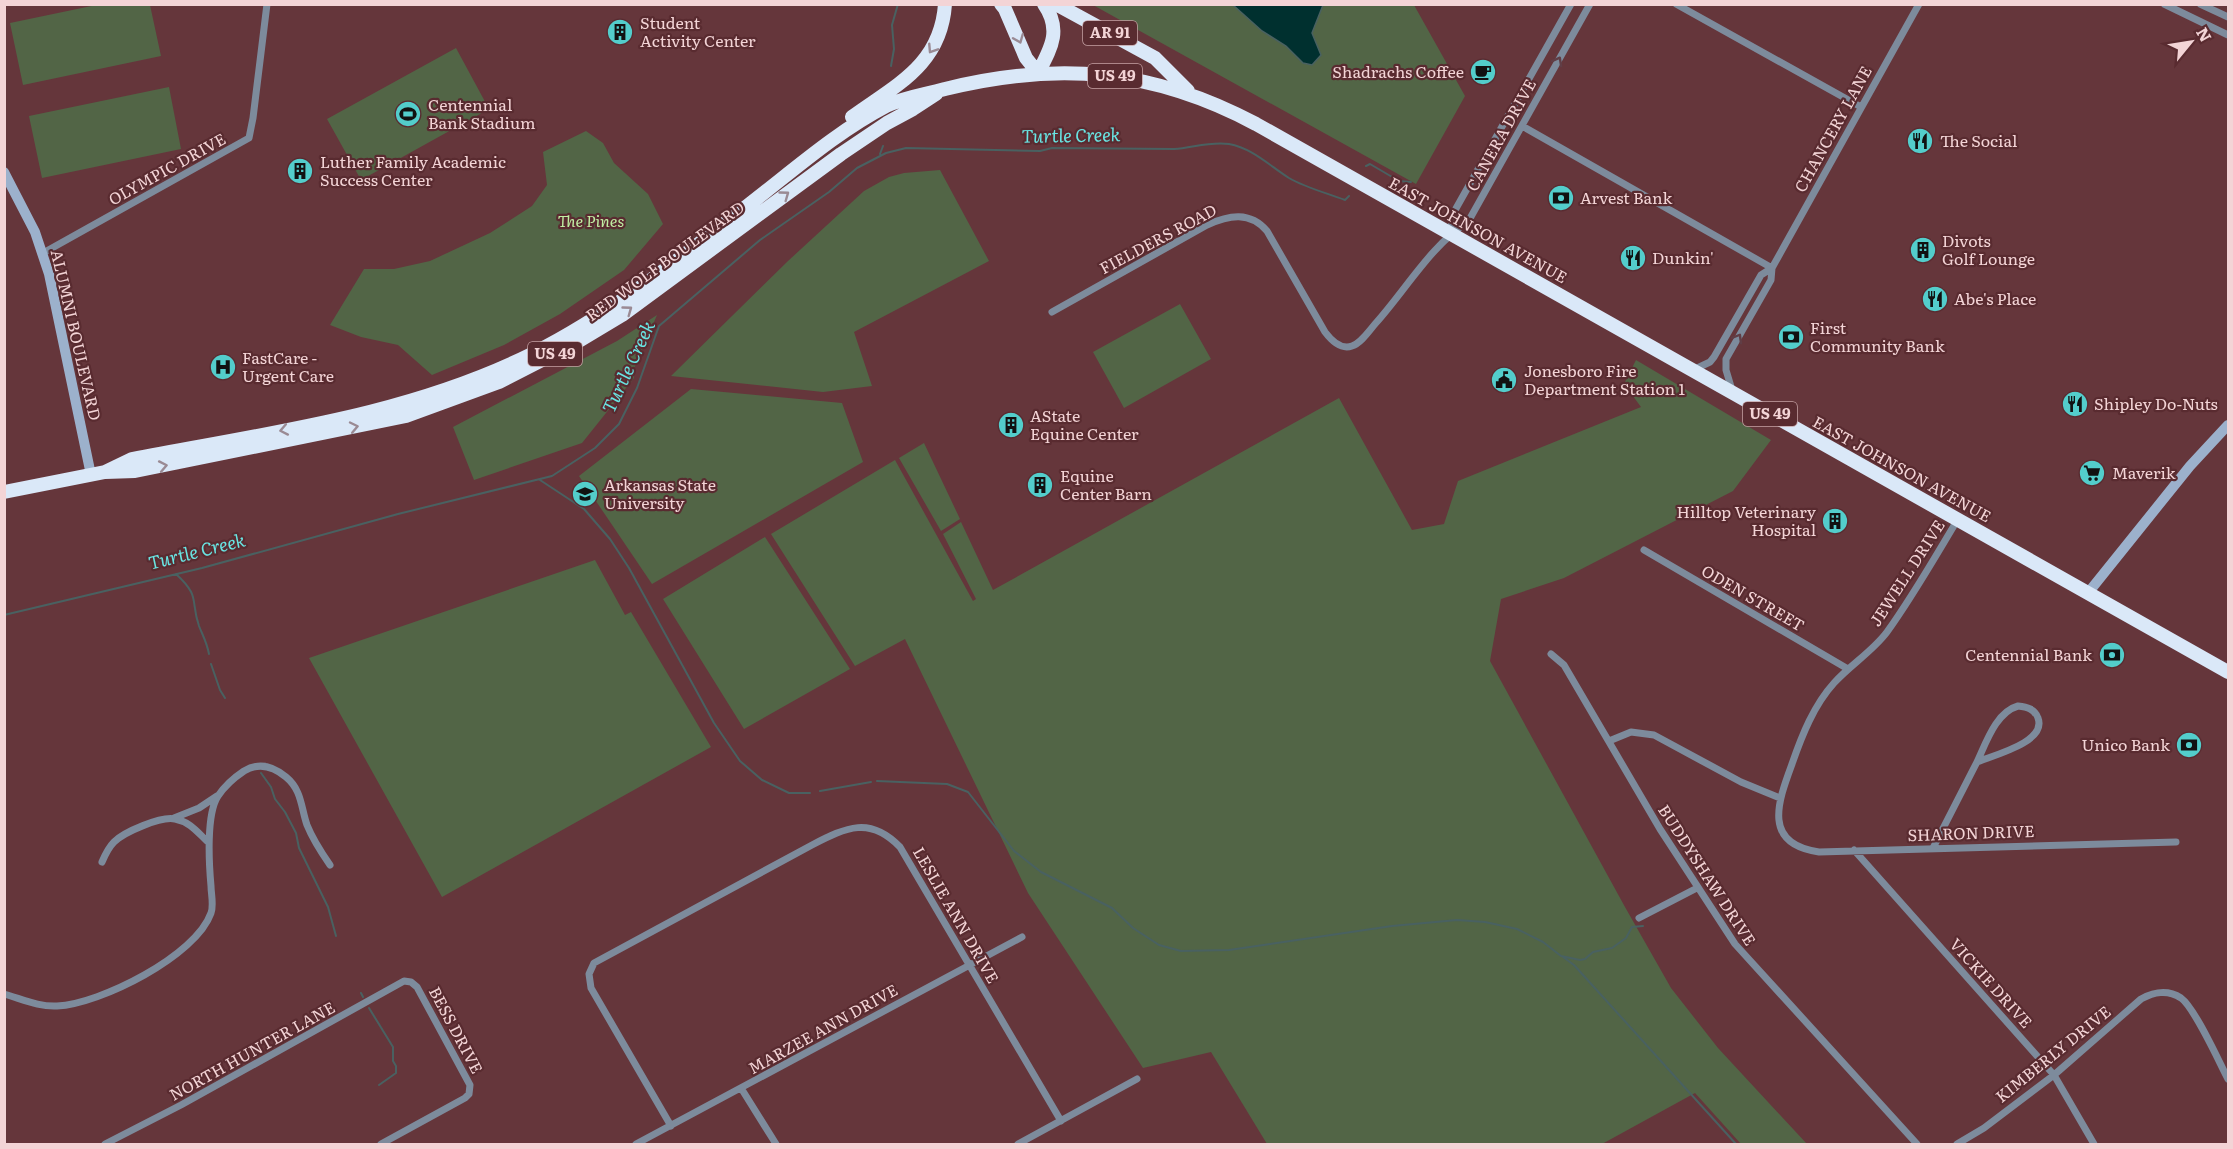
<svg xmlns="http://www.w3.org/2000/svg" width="2233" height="1149" font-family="Literata,serif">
	<rect width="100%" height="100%" fill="#65363b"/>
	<path fill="#526546" d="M101,4L150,5L161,56L23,85L10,23Z
		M1093,5H1414L1465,96L1416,184Z
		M456,48L489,109L361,180L327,119Z
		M169,87L181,149L42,178L29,116Z
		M586,131L603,143L614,163L648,194L663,224L624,270L560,314L504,345L432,375L398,345L361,337L330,325L364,269H394L430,261L490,233L532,206L547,185L543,152Z
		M940,170L989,261L854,332L872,386L823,392L671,376L788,261L864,191L889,177L904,173Z
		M1180,304L1211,359L1124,408L1093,352Z
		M657,315L633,371L634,378L582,443L474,480L453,427L617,341Z
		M1636,360L1771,440L1733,491L1564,578L1501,599L1490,661L1625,907L1671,988L1718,1048L1807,1144H1741L1695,1093L1602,1144H1267L1211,1052L1143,1068L1028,893L905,639L855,666L771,534L895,460L973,601L976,599L943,534L961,522L993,590L1339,398L1412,530L1444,524L1458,481L1641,407L1624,384Z
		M691,389L842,403L863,462L652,584L579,476Z
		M924,443L960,519L941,531L899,458Z
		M765,537L850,669L744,729L663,599Z
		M595,560L625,615L631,612L711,747L442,897L309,658Z"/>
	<path fill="#00302f" stroke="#496161" stroke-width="1.5" d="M1233,5H1323L1312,33L1321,55L1312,65L1303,63L1286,46L1262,31Z"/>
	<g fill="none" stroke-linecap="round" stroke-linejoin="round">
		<path stroke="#496161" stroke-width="2" d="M891,66L894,49L892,25L898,4
			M880,154L883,146
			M1366,166L1370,164L1399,181L1411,182
			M540,480L584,509L610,539L629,568L714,723L740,761L762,780L789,793H810
			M176,574C201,597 190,600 199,626C203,636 207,643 209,654
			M4,615L202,568L398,514L552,476L595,448L619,424L637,388L659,326L760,240L829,192L857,168L886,153L906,148L1040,151L1052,148L1174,149C1192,148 1210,141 1229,144C1252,148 1270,166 1289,178C1306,188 1327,193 1345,200L1349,196
			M211,664L220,690L225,698
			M261,773L271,787L275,799L285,812L296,833L299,848L328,907L336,936
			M877,781L947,784L968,792L1014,851L1041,872L1112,908L1133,928L1159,945L1181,951L1229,950L1392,926L1457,920L1485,922L1517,929L1543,942L1561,956L1580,960L1585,959L1593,952L1612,948L1626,938L1632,927L1643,926
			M820,791L871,782
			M1563,957L1574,965L1736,1144
			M361,993L363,997
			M369,1008L393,1047V1061L396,1066V1073L379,1085"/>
		<path stroke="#7d8b9c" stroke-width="7" d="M1676,4L1861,107
			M2164,4L2228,35
			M2200,4L2228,17
			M1522,126L1772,268L1919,4
			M1450,233L1454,212L1571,4
			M43,253L249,138L253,118L267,4
			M1052,312L1207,225C1229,215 1250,211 1267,231L1325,332C1331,340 1341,350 1352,346C1361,343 1369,331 1375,324C1405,291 1431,245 1468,222L1590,4
			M1693,370L1710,362L1714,357L1761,275L1772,268L1771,280L1726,359V370L1732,390
			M1958,519C1935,557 1913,596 1887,632C1872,652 1850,665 1834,683C1814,705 1802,735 1792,764C1778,802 1762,844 1819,852L2176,842
			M1644,550L1848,669
			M1551,654L1564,665L1660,829L1735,944L1917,1144
			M2018,706C2027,707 2035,709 2038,718C2047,742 1994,755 1977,762C1986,743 1996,712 2018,706Z
			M1609,741L1631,732L1654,735L1741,782L1780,798
			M174,818L199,808L217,796
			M1933,848L1977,762
			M1854,850L2054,1075L2094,1144
			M102,862C105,855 109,847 114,842C124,832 161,816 175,819C191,822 198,833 209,843
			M1639,918L1697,888
			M4,994C22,999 39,1007 57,1006C100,1004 196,956 211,913C214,905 211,894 211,886C209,864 206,814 218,796C224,787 235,777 244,771C259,762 273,766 286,777C302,790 301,808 307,825C313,840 321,852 330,865
			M741,1088L776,1144
			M671,1126L591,988L589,974L594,963L812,845C847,827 870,816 900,847L1061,1121
			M105,1144L181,1105L404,981L411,982L417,987L470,1085L469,1094L465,1098L381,1144
			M636,1144L1022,937
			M1018,1144L1137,1079
			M1957,1144L1984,1128L2054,1075L2141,999C2154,992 2167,989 2181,998C2195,1008 2219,1062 2228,1079"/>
		<path stroke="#9cb1cc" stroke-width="10" d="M4,172L35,232L49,274L91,475
			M2088,593L2190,466L2228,425"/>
		<path stroke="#dae8f8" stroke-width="14" d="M1001,4L1005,9L1026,58L1038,73
			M1056,4L1155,58L1188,91
			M1038,73C1051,48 1062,30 1044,4
			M852,117C896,85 941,65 945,4
			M105,472L132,459C267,433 407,416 532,354C616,312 691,250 765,192C803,162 842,129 886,106C905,97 924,95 945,89C1058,61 1153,69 1256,124L2228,672
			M4,492L105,472L135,471L406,416L499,382L577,342L622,315L841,154L887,123L913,109L936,94"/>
	</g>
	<defs><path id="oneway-chevron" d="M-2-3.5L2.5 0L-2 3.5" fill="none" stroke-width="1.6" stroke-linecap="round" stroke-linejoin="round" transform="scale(1.5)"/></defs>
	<g stroke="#9a8a94">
		<use href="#oneway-chevron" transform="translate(1019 39) rotate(68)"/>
		<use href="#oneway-chevron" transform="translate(932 49) rotate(123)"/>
		<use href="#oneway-chevron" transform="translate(785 195) rotate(-36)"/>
		<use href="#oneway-chevron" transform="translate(628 310) rotate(-36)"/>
		<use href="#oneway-chevron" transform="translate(354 427) rotate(-12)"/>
		<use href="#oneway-chevron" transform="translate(284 430) rotate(169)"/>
		<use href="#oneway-chevron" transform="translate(163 466) rotate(-11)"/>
	</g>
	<g stroke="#603e46">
		<use href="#oneway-chevron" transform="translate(1558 61) rotate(-61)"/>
		<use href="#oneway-chevron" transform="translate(1738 338) rotate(-60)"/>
	</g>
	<defs>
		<g id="building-disc" transform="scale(1.35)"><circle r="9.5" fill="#53cdcb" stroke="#592b30"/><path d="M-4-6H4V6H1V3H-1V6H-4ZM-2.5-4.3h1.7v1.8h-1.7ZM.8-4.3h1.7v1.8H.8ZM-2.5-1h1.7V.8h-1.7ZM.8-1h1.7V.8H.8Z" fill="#111"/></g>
		<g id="cafe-disc" transform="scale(1.35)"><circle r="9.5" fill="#53cdcb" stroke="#592b30"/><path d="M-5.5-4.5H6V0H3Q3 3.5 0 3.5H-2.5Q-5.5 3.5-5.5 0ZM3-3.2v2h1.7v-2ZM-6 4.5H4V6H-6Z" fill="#111"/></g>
		<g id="stadium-disc" transform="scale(1.35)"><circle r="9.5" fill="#53cdcb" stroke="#592b30"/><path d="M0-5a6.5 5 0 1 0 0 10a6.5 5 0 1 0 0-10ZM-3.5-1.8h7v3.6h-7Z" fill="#111"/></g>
		<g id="restaurant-disc" transform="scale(1.35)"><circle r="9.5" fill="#53cdcb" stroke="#592b30"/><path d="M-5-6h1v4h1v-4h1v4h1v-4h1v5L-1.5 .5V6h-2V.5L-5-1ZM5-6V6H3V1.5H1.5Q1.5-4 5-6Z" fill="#111"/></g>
		<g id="bank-disc" transform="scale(1.35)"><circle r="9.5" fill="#53cdcb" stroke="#592b30"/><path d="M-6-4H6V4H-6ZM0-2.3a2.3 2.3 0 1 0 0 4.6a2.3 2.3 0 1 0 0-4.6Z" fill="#111"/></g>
		<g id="hospital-disc" transform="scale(1.35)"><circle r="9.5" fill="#53cdcb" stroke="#592b30"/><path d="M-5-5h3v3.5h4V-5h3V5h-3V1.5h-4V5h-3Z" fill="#111"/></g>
		<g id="civic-disc" transform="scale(1.35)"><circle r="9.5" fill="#53cdcb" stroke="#592b30"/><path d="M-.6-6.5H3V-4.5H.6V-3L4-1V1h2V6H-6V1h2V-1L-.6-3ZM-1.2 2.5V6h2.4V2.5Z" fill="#111"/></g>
		<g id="supermarket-disc" transform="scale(1.35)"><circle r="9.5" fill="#53cdcb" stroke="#592b30"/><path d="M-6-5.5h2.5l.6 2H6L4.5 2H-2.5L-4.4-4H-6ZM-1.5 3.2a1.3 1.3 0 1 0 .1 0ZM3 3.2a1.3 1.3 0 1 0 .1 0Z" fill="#111"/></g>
		<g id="university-disc" transform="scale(1.35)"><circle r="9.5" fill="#53cdcb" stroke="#592b30"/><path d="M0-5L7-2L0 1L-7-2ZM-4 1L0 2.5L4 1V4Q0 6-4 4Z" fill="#111"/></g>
	</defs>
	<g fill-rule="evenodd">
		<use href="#building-disc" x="620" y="32"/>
		<use href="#cafe-disc" x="1483" y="72"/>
		<use href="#stadium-disc" x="408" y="114"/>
		<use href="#restaurant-disc" x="1920" y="141"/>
		<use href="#building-disc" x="300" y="171"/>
		<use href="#bank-disc" x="1561" y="198"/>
		<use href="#building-disc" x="1923" y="250"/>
		<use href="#restaurant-disc" x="1633" y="258"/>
		<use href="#restaurant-disc" x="1935" y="299"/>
		<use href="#bank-disc" x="1791" y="337"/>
		<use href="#hospital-disc" x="223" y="367"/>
		<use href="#civic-disc" x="1504" y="380"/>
		<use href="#restaurant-disc" x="2075" y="404"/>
		<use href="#building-disc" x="1011" y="425"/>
		<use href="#supermarket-disc" x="2092" y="473"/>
		<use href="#building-disc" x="1040" y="485"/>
		<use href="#university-disc" x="585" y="494"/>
		<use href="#building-disc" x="1835" y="521"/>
		<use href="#bank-disc" x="2112" y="655"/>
		<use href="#bank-disc" x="2189" y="745"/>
	</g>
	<g text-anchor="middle" stroke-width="4.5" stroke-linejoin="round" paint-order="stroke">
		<g fill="#592b30" stroke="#c5a1a4" stroke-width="1.5">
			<rect x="1083" y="21" width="54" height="24" rx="4.5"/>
			<rect x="1088" y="64" width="54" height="24" rx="4.5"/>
			<rect x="528" y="342" width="54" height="24" rx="4.5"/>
			<rect x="1743" y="402" width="54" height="24" rx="4.5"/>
		</g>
		<g font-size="15" font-weight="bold" fill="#f3d4d6">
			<text x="1110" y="38">AR 91</text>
			<text x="1115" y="81">US 49</text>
			<text x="555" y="359">US 49</text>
			<text x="1770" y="419">US 49</text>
		</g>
		<g font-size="16" fill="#f3d4d6" stroke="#592b30" text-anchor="start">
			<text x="640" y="29">Student<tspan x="640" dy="18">Activity Center</tspan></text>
			<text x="1464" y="78" text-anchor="end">Shadrachs Coffee</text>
			<text x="428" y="111">Centennial<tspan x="428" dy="18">Bank Stadium</tspan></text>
			<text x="1940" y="147">The Social</text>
			<text x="320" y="168">Luther Family Academic<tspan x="320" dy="18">Success Center</tspan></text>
			<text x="1580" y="204">Arvest Bank</text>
			<text x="1942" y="247">Divots<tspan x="1942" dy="18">Golf Lounge</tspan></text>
			<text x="1652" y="264">Dunkin'</text>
			<text x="1954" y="305">Abe's Place</text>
			<text x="1810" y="334">First<tspan x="1810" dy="18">Community Bank</tspan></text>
			<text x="242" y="364">FastCare -<tspan x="242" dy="18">Urgent Care</tspan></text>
			<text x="1524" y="377">Jonesboro Fire<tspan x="1524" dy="18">Department Station 1</tspan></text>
			<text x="2094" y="410">Shipley Do-Nuts</text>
			<text x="1030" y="422">AState<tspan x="1030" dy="18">Equine Center</tspan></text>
			<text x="2112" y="479">Maverik</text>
			<text x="1060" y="482">Equine<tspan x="1060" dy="18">Center Barn</tspan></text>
			<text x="604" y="491">Arkansas State<tspan x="604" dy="18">University</tspan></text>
			<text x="1816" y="518" text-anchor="end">Hilltop Veterinary<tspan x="1816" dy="18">Hospital</tspan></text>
			<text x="2092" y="661" text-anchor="end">Centennial Bank</text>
			<text x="2170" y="751" text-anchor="end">Unico Bank</text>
		</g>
		<g font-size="16" fill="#f3d4d6" stroke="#592b30">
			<text transform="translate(1833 129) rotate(-61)" y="6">CHANCERY LANE</text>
			<text transform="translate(1501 135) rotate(-61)" y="6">CANERA DRIVE</text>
			<text transform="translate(167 169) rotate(-29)" y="6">OLYMPIC DRIVE</text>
			<text transform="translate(1478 230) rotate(29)" y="6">EAST JOHNSON AVENUE</text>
			<text transform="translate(1158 239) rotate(-28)" y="6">FIELDERS ROAD</text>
			<text transform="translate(665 261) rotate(-36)" y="6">RED WOLF BOULEVARD</text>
			<text transform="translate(76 335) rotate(77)" y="6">ALUMNI BOULEVARD</text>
			<text transform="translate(1902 469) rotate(29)" y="6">EAST JOHNSON AVENUE</text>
			<text transform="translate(1907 573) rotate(-57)" y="6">JEWELL DRIVE</text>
			<text transform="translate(1753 598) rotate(30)" y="6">ODEN STREET</text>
			<text transform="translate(1971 833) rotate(-2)" y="6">SHARON DRIVE</text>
			<text transform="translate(1707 875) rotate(57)" y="6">BUDDYSHAW DRIVE</text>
			<text transform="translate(956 915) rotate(60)" y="6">LESLIE ANN DRIVE</text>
			<text transform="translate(1991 983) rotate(48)" y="6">VICKIE DRIVE</text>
			<text transform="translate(823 1029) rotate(-29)" y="6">MARZEE ANN DRIVE</text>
			<text transform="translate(456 1030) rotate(62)" y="6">BESS DRIVE</text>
			<text transform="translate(252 1051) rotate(-29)" y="6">NORTH HUNTER LANE</text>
			<text transform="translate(2053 1054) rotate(-39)" y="6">KIMBERLY DRIVE</text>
		</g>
		<g font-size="16" font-style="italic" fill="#c0eea3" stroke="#592b30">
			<text x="591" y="227">The Pines</text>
		</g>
		<g font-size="18" font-style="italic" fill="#69e5e3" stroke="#592b30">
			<text transform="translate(1071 136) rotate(-1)" y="6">Turtle Creek</text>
			<text transform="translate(629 367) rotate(-65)" y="6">Turtle Creek</text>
			<text transform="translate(197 552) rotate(-14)" y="6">Turtle Creek</text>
		</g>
	</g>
	<rect width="2233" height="1149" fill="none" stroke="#f3d4d6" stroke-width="12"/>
	<g transform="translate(2191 42) rotate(60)" stroke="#592b30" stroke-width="4.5" paint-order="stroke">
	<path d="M0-4.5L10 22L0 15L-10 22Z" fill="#f3d4d6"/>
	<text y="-9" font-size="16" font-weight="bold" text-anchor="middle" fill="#f3d4d6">N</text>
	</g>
</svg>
